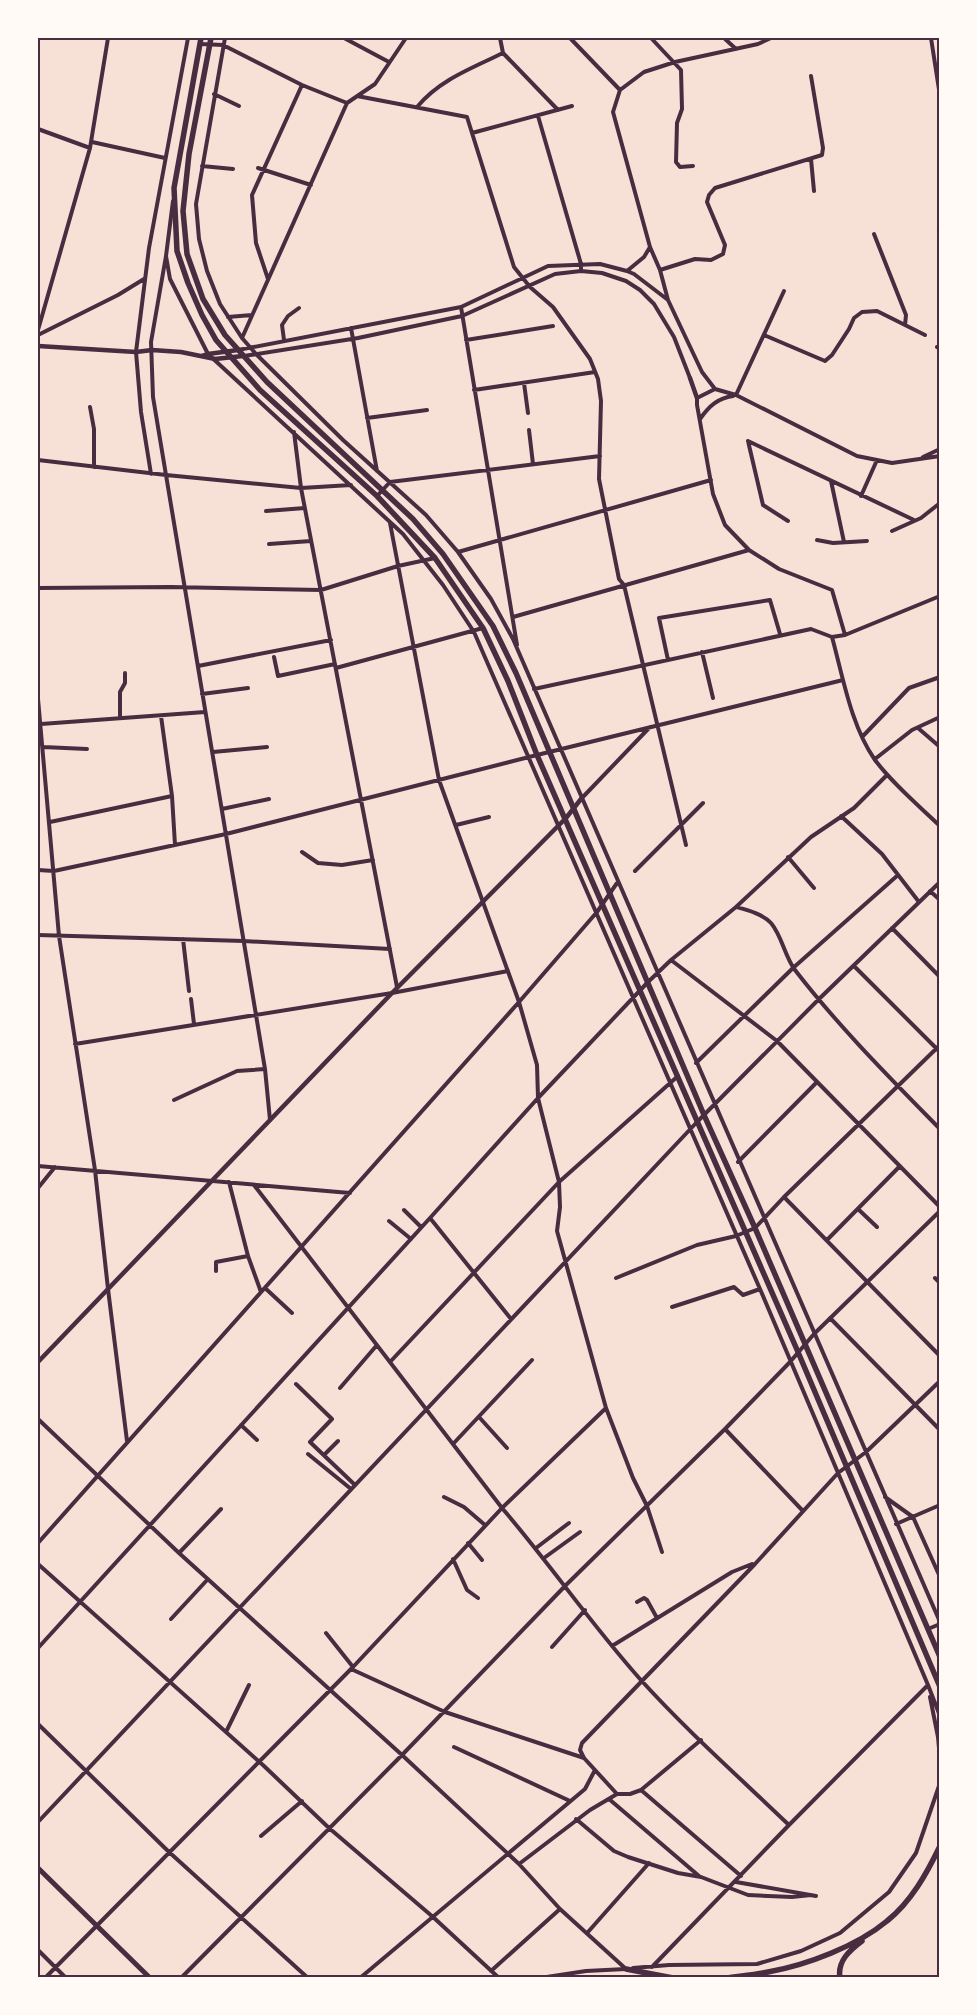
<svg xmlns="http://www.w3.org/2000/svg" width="977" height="2015" font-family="Overpass,sans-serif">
	<rect width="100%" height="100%" fill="#f7e1d7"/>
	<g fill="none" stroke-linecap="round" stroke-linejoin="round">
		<path stroke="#4a2c40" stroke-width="4" d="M225,38L196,204L199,239L207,271L220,304L242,338L256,354L343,440L426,515L458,552L491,599L513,639L940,1622
			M344,38L389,62
			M500,38L503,53
			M570,38L620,90
			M651,38L681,70L682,109L677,123L676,162L680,167L693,166
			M724,38L736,49
			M771,38L758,44L675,62L644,72L620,90L613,112L650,247L660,270L668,300L702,372L715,389L736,395L857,456L892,463L940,456
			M931,38L940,96
			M200,44L223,45L302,85L347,103
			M503,53L558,110
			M214,94L239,106
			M357,96L467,117L514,267L530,287L553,307L590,359L598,379L601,401L599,479L619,579L624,585L686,845
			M417,107C439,80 472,68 503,53
			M538,116L581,264V271
			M38,129L90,148
			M472,133L572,106
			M92,142L165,158
			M811,159L814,191
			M202,166L233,169
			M258,168L311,185
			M173,201L166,256L151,342L153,397L265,1069L270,1120
			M939,231L940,232
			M874,234L906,315L905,325
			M166,256L170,279L208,354L403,534L443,585L474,632L760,1289L928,1685L940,1716
			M660,270L695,259L711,260L723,254L725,245L707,202L709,195L715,188L822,155L823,148L811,76
			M627,271L644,257L650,247
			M268,279L256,243L252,195L302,85
			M461,307L517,645
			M228,317L252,315
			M351,328L377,471
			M38,330L90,148L108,38
			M38,335L118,295L144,279
			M764,335L825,361L832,355L849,329L854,318L862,312L877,311L925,335
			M242,338L347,103L375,84L406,38
			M284,340L282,325L288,316L299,308
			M466,340L553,326
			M937,347L940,348
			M238,350L461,307L548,266L600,264L627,271L634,274L668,300
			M244,356L358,338L462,316L555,274L581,271L602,273L626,281L640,290L654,304L674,337L690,378
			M524,383L528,413
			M715,389L697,398V405L713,494L725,525L749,550L779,569L832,590L845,635
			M474,390L595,372
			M736,395L784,291
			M90,407L94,429V467
			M367,418L427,410
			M700,419C709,406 718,398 733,396
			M529,430L533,464
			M294,432L301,488L397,987
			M748,441L914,520
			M748,441L763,505L788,521
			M923,457L940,449
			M38,460L166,475L301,488L351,485
			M151,474L141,412L136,352L149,248L188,38
			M831,481L844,542
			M377,496L390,482L600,456
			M861,496L877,460
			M266,511L305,508
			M390,523L439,780L519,1002L537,1065L538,1098L559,1182L560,1207L557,1231L606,1408L633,1478L647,1506L662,1552
			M892,531L921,518L940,503
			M817,540L833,543L867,541
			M269,544L311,541
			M458,552L711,480
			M38,588L171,587L321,590L398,566L435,558
			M513,617L749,550
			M832,637C843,677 851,726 875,760C893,784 918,805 940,826
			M832,637L845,635L940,596
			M702,652L713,698
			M274,657L278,676L335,664
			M668,660L659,618L770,600L780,634
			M198,666L331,640
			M336,668L483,628
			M534,689L811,629L832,637
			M202,694L248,688
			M38,699L59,936L95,1170L108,1289L127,1441
			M161,716L172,796L175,845
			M120,718V692L125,683V673
			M41,724L205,712
			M918,728L940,747
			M863,736L909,688L940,677
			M43,747L87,749
			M213,752L267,747
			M875,759L912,730L940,717
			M581,799L650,727
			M222,809L269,799
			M841,816L882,854L919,902
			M50,822L172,796
			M456,825L489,817
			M302,852L318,863L342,865L373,860
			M788,857L814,888
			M38,870L54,871L226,834L537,755L843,680
			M635,871L703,803
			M930,891L940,900
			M736,907C747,910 763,914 771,923C782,936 785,957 795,970C839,1027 890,1078 940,1129
			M892,928L940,977
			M38,935L244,941L390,949
			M183,939L189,991
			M671,960L777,1041L940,1207
			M854,966L940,1052
			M191,999L194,1024
			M75,1044L392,993L508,971
			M696,1063L793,968L898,875
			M174,1100L237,1071L265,1069
			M738,1162L817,1082
			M38,1166L350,1193
			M229,1182L248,1256L261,1292
			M254,1185L502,1508C550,1564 591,1624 640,1679C686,1730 739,1777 789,1825
			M38,1188L55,1167
			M784,1197L940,1356
			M858,1209L877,1227
			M404,1210L421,1227
			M430,1218L511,1319
			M389,1221L411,1239
			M827,1240L900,1166
			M216,1271V1262L248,1256
			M616,1278L697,1245L736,1236L755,1228L784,1197L940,1045
			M935,1278L940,1283
			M265,1288L292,1313
			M672,1307L734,1287L743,1295L760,1289
			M830,1318L940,1430
			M390,1362L559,1182L678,1076
			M296,1384L332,1419L310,1442L355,1485
			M340,1388L377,1345
			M479,1417L507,1448
			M38,1419L179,1553L402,1755L519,1864L560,1909L626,1969
			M241,1425L257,1440
			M725,1429L802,1510
			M453,1444L532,1360
			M308,1454L351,1489
			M324,1455L338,1441
			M444,1497L464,1507L485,1525
			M885,1497L913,1517L940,1577
			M896,1524L940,1505
			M38,1543L519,1002L597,912L617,883
			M468,1543L482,1560
			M536,1548L569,1523
			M179,1553L221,1509
			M544,1558L580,1532
			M453,1559L467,1590L478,1598
			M38,1564L264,1766L329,1828L433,1917L499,1978
			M637,1602L644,1598L647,1600L657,1618
			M171,1619L208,1579
			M928,1629L940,1624
			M326,1633L353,1667
			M612,1646L732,1572L752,1564
			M552,1647L585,1610
			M38,1648L430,1218L538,1098L648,982L671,960L736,907L811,837L854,808L887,775
			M351,1669L445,1712L584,1758L617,1794
			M930,1697L938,1737L940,1759
			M38,1724L169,1852L308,1978
			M226,1732L249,1685
			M454,1747L570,1801
			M584,1758L580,1750L582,1743L755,1564L838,1473L866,1452L940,1381
			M641,1790L741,1876
			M609,1799L699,1876
			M576,1819L614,1851L628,1857L678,1873L701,1877L748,1895L792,1897L811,1895
			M38,1822L697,1122L819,999L940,882
			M261,1836L302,1801
			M519,1864L590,1810L617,1794H630L641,1790L701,1740
			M736,1882L816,1896
			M588,1932L649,1863
			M38,1950L66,1978
			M652,1967L789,1825L928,1685
			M633,1968L669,1965L757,1964L801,1951L840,1933L889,1892L916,1853L940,1783
			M491,1971L560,1909
			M45,1978L353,1667L502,1508L606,1408
			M181,1978L402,1755L566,1585L725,1429L790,1362L814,1334L940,1211
			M360,1978L585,1789L595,1770
			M540,1978L586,1971L626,1969"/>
		<path stroke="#4a2c40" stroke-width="4.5" d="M38,346L136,352L152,350L181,352L215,359L243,356
			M202,356L208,354L238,350
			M690,378L697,398
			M38,1362L392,993L566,818L581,799"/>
		<path stroke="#4a2c40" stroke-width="5" d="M38,1868L150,1978"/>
		<path stroke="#4a2c40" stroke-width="5.5" d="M201,38L174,188L177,251L188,283L202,315L216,340L260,390L377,496L435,558L483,628L508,681L537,755L798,1352L940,1687
			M211,38L189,154L183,211L187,254L203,299L225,335L267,382L413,519L443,554L493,626L516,673L704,1115L755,1228L940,1657
			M626,1969L673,1978
			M726,1978C740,1976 754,1975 768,1972C807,1965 857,1946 887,1921C911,1902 927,1873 940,1846
			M840,1978C837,1961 850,1950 862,1941"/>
	</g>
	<rect width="977" height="2015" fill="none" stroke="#fffaf5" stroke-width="78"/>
	<rect x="39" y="39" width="899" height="1937" fill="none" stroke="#4a2c40" stroke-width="2"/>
</svg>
